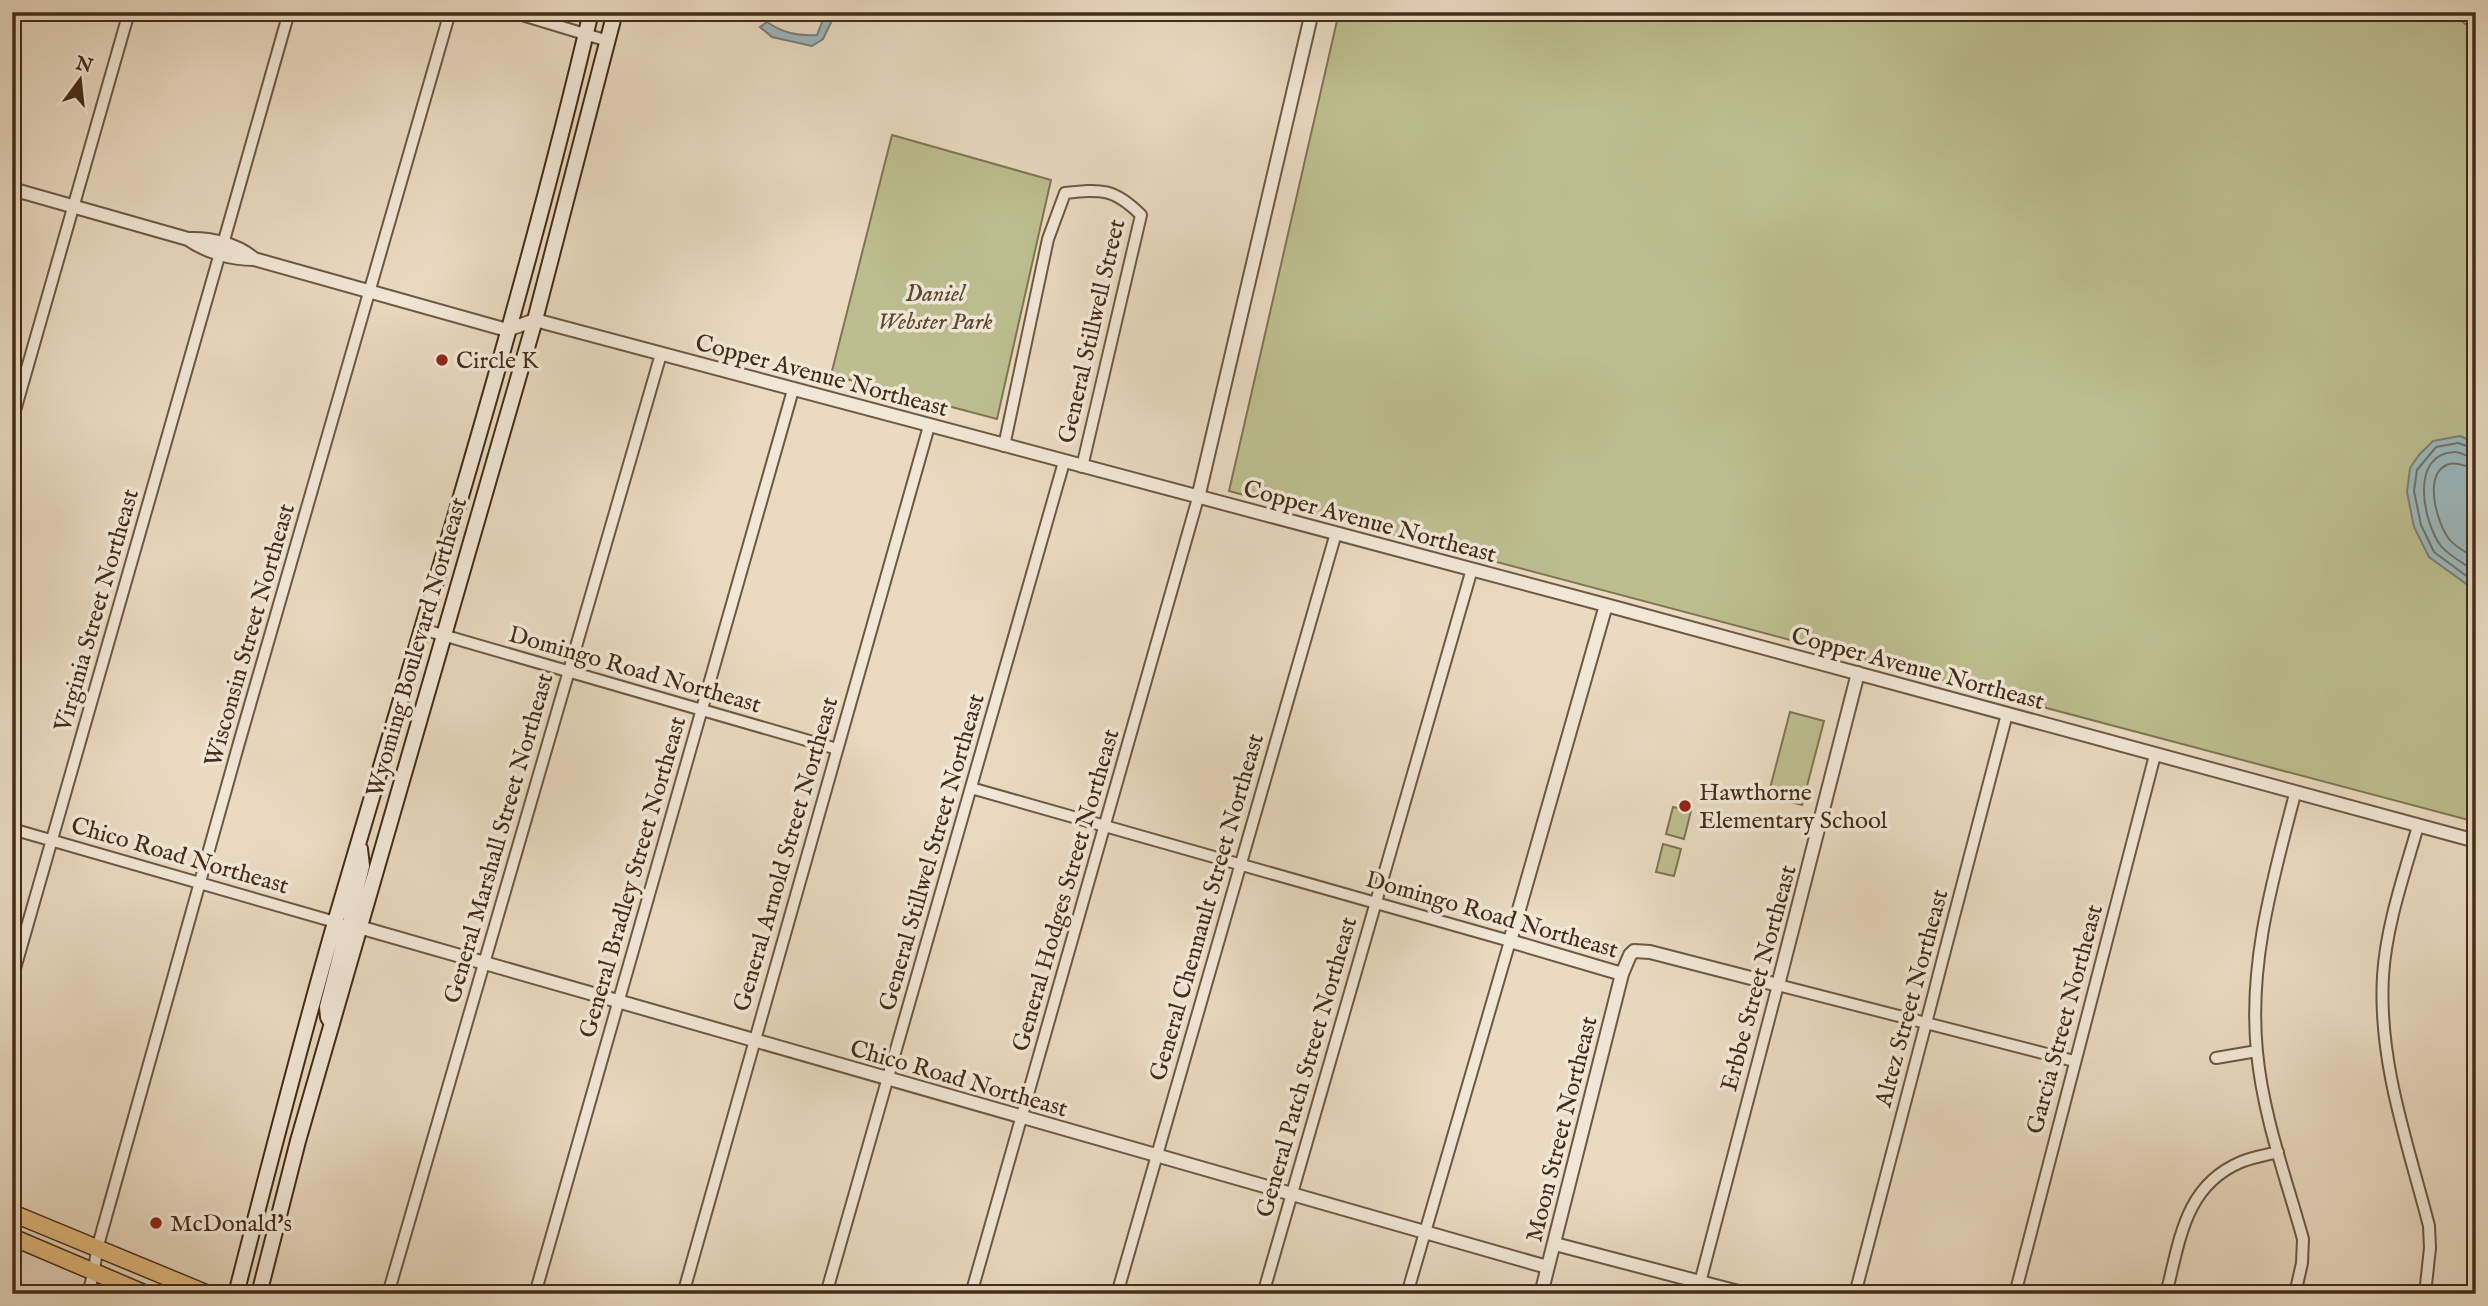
<svg xmlns="http://www.w3.org/2000/svg" width="2488" height="1306" font-family="'IM FELL English',serif">
	<rect width="100%" height="100%" fill="#e9dac1"/>
	<filter id="stains"><feTurbulence type="fractalNoise" baseFrequency=".00286" numOctaves="4"/><feColorMatrix values="0 0 0 0 .2 0 0 0 0 .09 0 0 0 0 .02 0 0 0 .5 -.17"/></filter>
	<radialGradient id="worn" r=".72"><stop offset=".6" stop-color="#630" stop-opacity="0"/><stop offset="1" stop-color="#630" stop-opacity=".3"/></radialGradient>
	<path fill="#bcbe8f" stroke="#807553" stroke-width="2" d="M1339,12H2451L2476,33V822L1229,491Z
		M892,135L1051,180L997,419L831,375Z
		M1790,712L1824,721L1802,805L1768,796Z
		M1673,807L1691,811L1684,839L1666,834Z
		M1663,844L1681,849L1674,876L1656,872Z"/>
	<path fill="#9bb8bc" stroke="#78807a" stroke-width="2" d="M826,12H836L823,39L812,46L772,37L760,27L767,22C783,33 797,36 817,35Z
		M2460,436L2476,443V591L2429,557L2414,527L2407,492L2410,468L2419,455L2433,441Z"/>
	<g fill="none" stroke-linecap="round" stroke-linejoin="round">
		<path stroke="#70726a" stroke-width="2" d="M2476,449L2458,443L2436,447L2417,470L2414,491L2421,525L2434,552L2476,583
			M2476,458C2468,458 2462,452 2455,452C2409,453 2423,522 2441,546C2449,556 2465,564 2476,572
			M2476,468C2467,468 2458,461 2449,464C2422,473 2437,523 2449,539C2455,547 2468,553 2476,559"/>
		<g stroke="#6d5842" stroke-width="14">
			<path id="minor" d="M512,12L608,41
				M223,244L289,12
				M12,421L129,12
				M1004,446L1048,239L1065,193C1101,189 1114,188 1141,215L1082,467
				M422,629L837,749
				M971,788L1510,941L1407,1294
				M2418,826C2404,875 2386,926 2383,976C2378,1062 2408,1144 2429,1226L2430,1248L2425,1294
				M12,829L335,922
				M12,979L220,253
				M2216,1058L2257,1051
				M88,1294L94,1271L97,1249L239,743L450,12
				M388,1294L661,354
				M535,1294L793,390
				M683,1294L929,426
				M826,1294L1064,462
				M971,1294L1198,498
				M1117,1294L1336,533
				M1263,1294L1472,569
				M1697,1294L1778,985L2074,1061
				M1855,1294L2007,714
				M2015,1294L2155,755
				M2166,1294C2180,1241 2184,1186 2241,1162C2253,1157 2266,1155 2278,1152
				M2295,1294L2302,1263L2303,1239C2286,1178 2263,1116 2257,1052C2248,963 2273,879 2295,794"/>
		</g>
		<g stroke="#6d5842" stroke-width="16">
			<path id="tertiary" d="M12,189L188,239C210,238 237,244 254,259
				M188,239C206,252 232,259 254,259L507,330L535,320L1617,608L2476,841
				M1198,498L1312,12
				M1606,605L1510,941L1622,974
				M359,927L1547,1267
				M1555,1244L1746,1294
				M1541,1294L1622,974L1630,955L1634,951L1650,952L1778,985L1858,673"/>
		</g>
		<g stroke="#442c17" stroke-width="18">
			<path id="secondary" d="M359,927L352,924L350,914L362,866L360,849
				M332,1024L328,1017L327,1007L346,934L344,928L335,922
				M236,1294C268,1169 300,1044 336,919C424,618 519,318 591,12
				M259,1294L298,1141L535,320L615,12"/>
		</g>
		<g stroke="#442c17" stroke-width="19">
			<path id="primary" d="M12,1213L208,1294
				M12,1237L146,1294"/>
		</g>
		<use href="#minor" stroke="#f1e7d7" stroke-width="10"/>
		<use href="#tertiary" stroke="#f1e7d7" stroke-width="12"/>
		<use href="#secondary" stroke="#f1e7d7" stroke-width="14"/>
		<use href="#primary" stroke="#e4bd80" stroke-width="16"/>
	</g>
	<g fill="#8f2418" stroke="#f1e7d7" stroke-width="2.5">
		<circle cx="442" cy="360" r="7"/>
		<circle cx="1685" cy="806" r="7"/>
		<circle cx="156" cy="1223" r="7"/>
	</g>
	<g text-anchor="middle" stroke-width="7" stroke-linejoin="round" paint-order="stroke">
		<g font-size="24" font-style="italic" fill="#5c492f" stroke="#f1e7d7">
			<text x="935" y="301">Daniel<tspan x="935" dy="28">Webster Park</tspan></text>
		</g>
		<g font-size="24" fill="#442c17" stroke="#f1e7d7">
			<text transform="translate(1091 331) rotate(-77)" y="8">General Stillwell Street</text>
			<text transform="translate(822 375) rotate(15)" y="8">Copper Avenue Northeast</text>
			<text transform="translate(1370 521) rotate(15)" y="8">Copper Avenue Northeast</text>
			<text transform="translate(96 610) rotate(-74)" y="8">Virginia Street Northeast</text>
			<text transform="translate(249 635) rotate(-74)" y="8">Wisconsin Street Northeast</text>
			<text transform="translate(416 647) rotate(-74)" y="8">Wyoming Boulevard Northeast</text>
			<text transform="translate(1918 668) rotate(15)" y="8">Copper Avenue Northeast</text>
			<text transform="translate(635 669) rotate(16)" y="8">Domingo Road Northeast</text>
			<text transform="translate(498 838) rotate(-74)" y="8">General Marshall Street Northeast</text>
			<text transform="translate(931 852) rotate(-74)" y="8">General Stillwel Street Northeast</text>
			<text transform="translate(785 854) rotate(-74)" y="8">General Arnold Street Northeast</text>
			<text transform="translate(180 855) rotate(16)" y="8">Chico Road Northeast</text>
			<text transform="translate(632 877) rotate(-74)" y="8">General Bradley Street Northeast</text>
			<text transform="translate(1065 890) rotate(-74)" y="8">General Hodges Street Northeast</text>
			<text transform="translate(1206 907) rotate(-74)" y="8">General Chennault Street Northeast</text>
			<text transform="translate(1492 914) rotate(16)" y="8">Domingo Road Northeast</text>
			<text transform="translate(1758 978) rotate(-75)" y="8">Erbbe Street Northeast</text>
			<text transform="translate(1911 998) rotate(-75)" y="8">Altez Street Northeast</text>
			<text transform="translate(2064 1019) rotate(-75)" y="8">Garcia Street Northeast</text>
			<text transform="translate(1306 1067) rotate(-74)" y="8">General Patch Street Northeast</text>
			<text transform="translate(959 1078) rotate(16)" y="8">Chico Road Northeast</text>
			<text transform="translate(1561 1129) rotate(-76)" y="8">Moon Street Northeast</text>
		</g>
		<g font-size="24" fill="#442c17" stroke="#f1e7d7" text-anchor="start">
			<text x="456" y="368">Circle K</text>
			<text x="1699" y="800">Hawthorne<tspan x="1699" dy="28">Elementary School</tspan></text>
			<text x="170" y="1231">McDonald's</text>
		</g>
	</g>
	<rect width="2488" height="1306" fill="none" stroke="#e9dac1" stroke-width="42"/>
	<rect x="14" y="14" width="2460" height="1278" fill="none" stroke="#442c17" stroke-width="3.5"/>
	<rect x="21" y="21" width="2446" height="1264" fill="none" stroke="#442c17" stroke-width="2"/>
	<g transform="translate(80 80) rotate(15)" stroke="#f1e7d7" stroke-width="5" paint-order="stroke">
	<path d="M0-5L12 26L0 18L-12 26Z" fill="#442c17"/>
	<text y="-10" font-size="19" font-weight="bold" text-anchor="middle" fill="#442c17">N</text>
	</g>
	<rect width="100%" height="100%" filter="url(#stains)"/>
	<rect width="100%" height="100%" fill="url(#worn)"/>
</svg>
